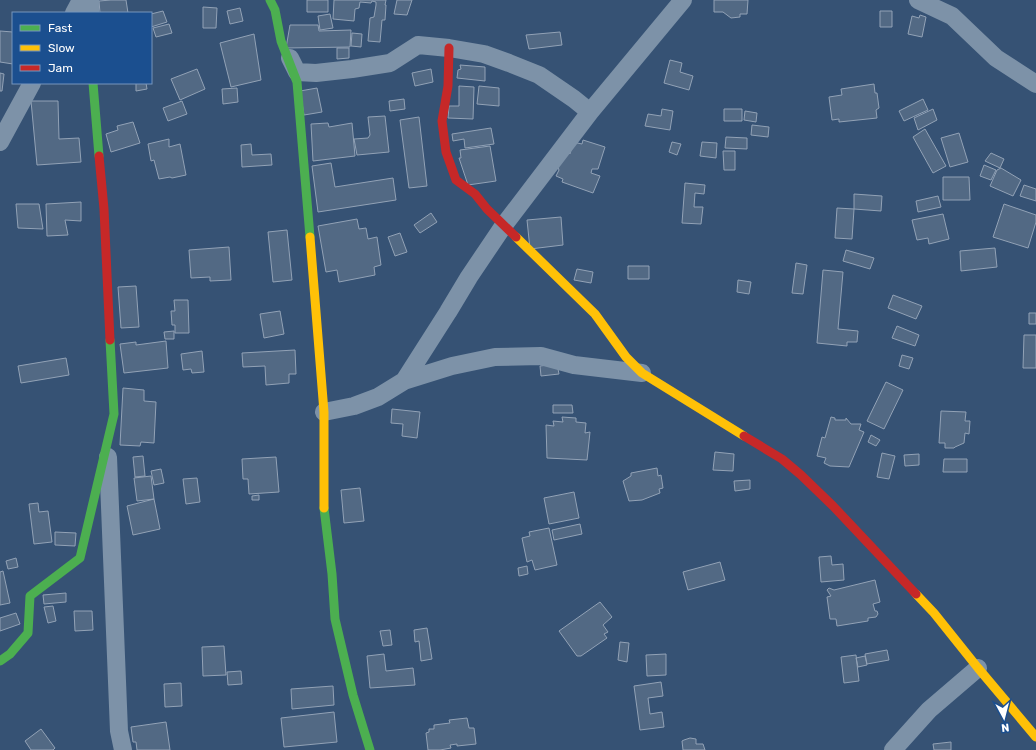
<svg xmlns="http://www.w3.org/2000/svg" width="1036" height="750" font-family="Rubik,sans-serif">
	<rect width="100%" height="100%" fill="#365274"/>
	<path fill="#526984" stroke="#92a2b6" d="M111,0H126L128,13H100L99,1Z
		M307,0H328V12H307Z
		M334,0H386L385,5H386L385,20H382L380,42L368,41L370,18L374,17L376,5V2L372,1L371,3L360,2L359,8L355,9L354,21L333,19Z
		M397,0H412L407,15L394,14Z
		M714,0H748L747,14H740V17L731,18L723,12H714Z
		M203,7L217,8L216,28H203Z
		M240,8L243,21L230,24L227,11Z
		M163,11L167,22L151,27V14Z
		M880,11H892V27H880Z
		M330,14L333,28L320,30L318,16Z
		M920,15L926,17L922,37L908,34L912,16L919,18Z
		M169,24L172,33L156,37L153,28Z
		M290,25H318L319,31L351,30L350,47L286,48Z
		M0,31L13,32V64L0,62Z
		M560,32L562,45L529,49L526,35Z
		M352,33L362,34L361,47L351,46Z
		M254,34L261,80L231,87L220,43Z
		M337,48H349V58L337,59Z
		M670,60L682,63L680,72L693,76L689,90L664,83Z
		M460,65L485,67V81L457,78L458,70L461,69Z
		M197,69L205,89L180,100L171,79Z
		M431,69L433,82L415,86L412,73Z
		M0,73L4,74L2,91H0Z
		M136,83H146L147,89L136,91Z
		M874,84L875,93H877L879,108L876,110L877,118L839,122V119L832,120L829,97L842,95L841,89Z
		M459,86L474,87L473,119L448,118L449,106H459Z
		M479,86L499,88V106L477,104Z
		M237,88L238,102L223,104L222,89Z
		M317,88L322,112L304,115L300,91Z
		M404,99L405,109L390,111L389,101Z
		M923,99L928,110L904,121L899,111Z
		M31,101H58L59,139L79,138L81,162L37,165Z
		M182,101L187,114L168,121L163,108Z
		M662,109L673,111L670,130L645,126L648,114L661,116Z
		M724,109H742V121H724Z
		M933,109L937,120L918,130L914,118Z
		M745,111L757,113L756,122L744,120Z
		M385,116L389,152L357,155L354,139L368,138L370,135L368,117Z
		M419,117L427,186L409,188L400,120Z
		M133,122L140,143L111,152L106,134L118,130L117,126Z
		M328,123L329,127L352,123L355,156L313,161L311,124Z
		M752,125L769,127L768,137L751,135Z
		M491,128L494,144L465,148L464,139L453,141L452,134Z
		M925,129L946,166L933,173L913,137Z
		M959,133L968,162L950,167L941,138Z
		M726,137L747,138V149L725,148Z
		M169,139V147L180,144L186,175L172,178L170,177L159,179L154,160L151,161L148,144Z
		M583,140L605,147L598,169H592L591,173L600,176L593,193L562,182L563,179L556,176L559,170L557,165L567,151L570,154L573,142L582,144Z
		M672,142L681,144L677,155L669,152Z
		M702,142L717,143L716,158L700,156Z
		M251,144L252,155L271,154L272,165L242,167L241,145Z
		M490,146L496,181L468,185L459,158H461L460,150Z
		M723,151H735V170H724Z
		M991,153L1004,159L1000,168L985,161Z
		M331,163L335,187L393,178L396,200L318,212L312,166Z
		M984,165L996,170L991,180L980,176Z
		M1001,168L1021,180L1013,196L990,186L997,170Z
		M943,177H969L970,200H943Z
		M685,183L705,185L704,194L695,193L694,207H703L701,224L682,223Z
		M1024,185L1036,189V201L1020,196Z
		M854,194L882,196L881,211L854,209Z
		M938,196L941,207L918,212L916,201Z
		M81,202V221L65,220L68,235L47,236L46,204Z
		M16,204H39L43,229L18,228Z
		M1004,204L1036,215V222L1028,248L993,237Z
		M837,208L854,209L852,239L835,238Z
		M431,213L437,222L420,233L414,225Z
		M943,214L949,239L929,244L928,238L917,240L912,220Z
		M561,217L563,245L530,249L527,220Z
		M357,219L359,229L366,228L368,239L377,237L381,265L374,267L375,275L339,282L337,270L326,272L318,226Z
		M287,230L292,280L273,282L268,232Z
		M400,233L407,252L395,256L388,237Z
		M229,247L231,280L210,281V277L191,278L189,250Z
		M995,248L997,267L961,271L960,251Z
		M846,250L874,258L870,269L843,261Z
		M796,263L807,265L803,294L792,293Z
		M628,266H649V279H628Z
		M577,269L593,272L591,283L574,280Z
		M823,270L843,272L838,329L858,331L857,342H847V346L817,343Z
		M738,280L751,282L749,294L737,292Z
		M136,286L139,327L121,328L118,287Z
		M893,295L922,306L916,319L888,308Z
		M174,300H188L189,333H175V325H172L171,311H175Z
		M280,311L284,334L264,338L260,314Z
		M1029,313H1036V324H1029Z
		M897,326L919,335L915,346L892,338Z
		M174,331V339H165L164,332Z
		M1024,335H1036V368H1023Z
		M166,341L168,368L124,373L120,344L136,342V345Z
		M295,350L296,374H289V383L266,385L265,366L243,367L242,353Z
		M202,351L204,372L192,373L191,369L183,370L181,354Z
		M902,355L913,358L909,369L899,366Z
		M66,358L69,375L21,383L18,366Z
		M557,364L559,374L541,376L540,366Z
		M886,382L903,390L884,429L867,421Z
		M123,388L144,390V401L156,402L154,443L141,442L140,446L120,445Z
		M553,405H572L573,413H553Z
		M392,409L420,412L417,438L402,436L403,424L391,423Z
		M941,411L966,412L965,421H970L969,434L965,433L964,443L955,447L954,448H945V443H939Z
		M562,417L576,418V422L586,423L585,433L590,432L587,460L547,458L546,425L554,426L553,421L563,422Z
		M831,417L835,418V420H846V418L851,424H861L859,430L864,432L849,467L830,466L824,463L826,458L817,456L822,437L825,438Z
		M871,435L880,440L876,446L868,442Z
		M715,452L734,454L733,471L713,470Z
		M882,453L895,456L889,479L877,477Z
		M919,454V465L905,466L904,455Z
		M143,456L145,476L135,477L133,457Z
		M276,457L279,492L249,494L248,479H243L242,459Z
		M944,459H967V472H943Z
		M657,468L658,476L661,475L663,488L659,489L660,493L642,500L629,501L623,481L631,476V473Z
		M161,469L164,483L154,485L151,471Z
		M151,476L154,499L137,501L134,478Z
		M197,478L200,502L186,504L183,479Z
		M750,480V489L735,491L734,481Z
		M360,488L364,521L344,523L341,490Z
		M574,492L579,518L549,524L544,498Z
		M259,495V500H252V496Z
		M154,499L160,529L133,535L127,506Z
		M38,503L39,512L48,511L52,542L34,544L29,504Z
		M580,524L582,534L554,540L552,530Z
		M549,528L557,565L535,570L532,560L527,562L522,538L530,536L529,532Z
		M55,532L76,533L75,546L55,545Z
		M831,556L832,565L843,564L844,580L821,582L819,557Z
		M16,558L18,567L8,569L6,561Z
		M720,562L725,580L688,590L683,572Z
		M527,566L528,574L519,576L518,568Z
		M3,571L10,603L0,605V572Z
		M875,580L880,602L873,604L875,611H877L878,614L876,617L868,618V621L837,626L836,619H830L827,597L831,596L827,590L829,588L834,590Z
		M66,593V602L44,604L43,595Z
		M600,602L612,617L603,625L608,632L604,634L607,638L581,656H577L559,631Z
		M53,606L56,621L48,623L44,607Z
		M74,611H92L93,630L75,631Z
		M16,613L20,624L0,631V618Z
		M427,628L432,659L421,661L419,641L415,642L414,630Z
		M390,630L392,645L383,646L380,631Z
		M620,642L629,643L627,662L618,660Z
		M224,646L226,675L203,676L202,647Z
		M887,650L889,660L867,664L865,654Z
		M384,654L386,671L413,668L415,685L370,688L367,656Z
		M666,654V675L647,676L646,655Z
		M856,655L859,681L844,683L841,657Z
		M865,656L867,665L858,667L856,658Z
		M241,671L242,684L228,685L227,672Z
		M661,682L663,696L648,698L650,714L662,712L664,727L640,730L634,686Z
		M181,683L182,706L165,707L164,684Z
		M333,686L334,705L292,709L291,689Z
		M334,712L337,742L284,747L281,718Z
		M467,718L469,728H474L476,744L457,746V744L450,745L451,748L440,750H428L426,733L429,732V729H434V725L450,723L449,720Z
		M166,722L170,750H137L136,742H133L131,727Z
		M41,729L55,748L53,750H31L25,741Z
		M690,738L696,739V744H703L705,750H683L682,741L684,740Z
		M951,742V750H934L933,744Z"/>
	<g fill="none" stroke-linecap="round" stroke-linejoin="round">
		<path stroke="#7d92a8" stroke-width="18" d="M918,0L952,16L996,58L1036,84
			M74,13L81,0
			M90,13V0
			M290,58L297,72L316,73L352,69L390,63L418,45L449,48L484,54L509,63L539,75L574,99L590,112
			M0,142L32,83
			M404,381L452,366L495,357L541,356L574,365L642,373
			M324,412L354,406L378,397L404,381L448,312L469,277L504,225L590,112L683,0
			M108,457L119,731L123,750
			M893,750L929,710L978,668"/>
		<path stroke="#4caf50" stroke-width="9" d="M270,0L275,10L281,41L297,82L310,237
			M93,83L99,156
			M324,508L332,574L335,619L353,695L370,750
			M0,661L10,654L28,633L30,596L80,558L114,414L110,340"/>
		<path stroke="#ffc107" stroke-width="9" d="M310,237L324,412V508
			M516,237L595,314L626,357L642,373L744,436
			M916,594L934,613L978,668L1036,737"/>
		<path stroke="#c62828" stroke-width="9" d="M449,48L448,86L442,121L446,152L456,180L475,194L487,209L516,237
			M99,156L104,209L110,340
			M744,436L782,459L801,475L833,506L916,594"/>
	</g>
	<rect x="12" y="12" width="140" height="72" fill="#1b4f8f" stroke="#7695bc"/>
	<rect x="20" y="25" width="20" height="6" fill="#4caf50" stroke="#7695bc"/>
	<text x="48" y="32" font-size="12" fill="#ffffff">Fast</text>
	<rect x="20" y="45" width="20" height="6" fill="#ffc107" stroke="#7695bc"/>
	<text x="48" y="52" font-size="12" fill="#ffffff">Slow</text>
	<rect x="20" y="65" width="20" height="6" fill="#c62828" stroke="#7695bc"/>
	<text x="48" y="72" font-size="12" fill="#ffffff">Jam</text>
	<g transform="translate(1004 718) rotate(173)" stroke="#1b4f8f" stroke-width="3" paint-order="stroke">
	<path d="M0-3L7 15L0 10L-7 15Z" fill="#ffffff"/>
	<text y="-6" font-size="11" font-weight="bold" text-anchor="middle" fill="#ffffff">N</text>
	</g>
</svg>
